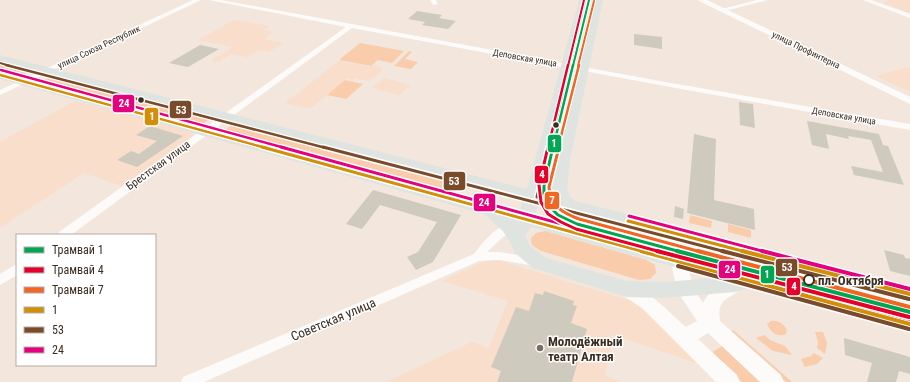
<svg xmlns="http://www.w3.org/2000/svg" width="910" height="382" font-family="'Roboto Condensed',sans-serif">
	<rect width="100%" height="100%" fill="#f3e6dd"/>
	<path fill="#f8decb" d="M888,0H910V13L883,3L890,1Z
		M234,20L269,26L263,30L274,32L264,39L283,43L269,52L258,50L248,57L231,54L218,62L211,60L233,47L198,40Z
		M339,61L371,67L374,65L383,67L381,69L383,70L369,81L355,78L353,80L348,78L345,80L310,109L285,103Z
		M908,67L910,68V92L876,76Z
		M384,78L411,85L399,95L372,88Z
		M75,101L191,131L193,134L192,137L122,186L84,173L0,228V142Z
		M497,260L638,303L707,367L614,335L605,376L621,382H386L472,342L489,348L508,301L442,281L485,261Z"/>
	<path fill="#f9ccac" d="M360,43L404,51L392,63L378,60L371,66L339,60Z
		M409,51L412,52L405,59L418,62L411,69L394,66Z
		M0,60L34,69L18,77L0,72Z
		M55,75L212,117L200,126L40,82Z
		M345,80L363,84L346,99L327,95Z
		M233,124L461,183L454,195L221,133Z
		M690,215L712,221L711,228L689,223Z
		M728,224L751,230V238L728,232Z
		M545,231L647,260L655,265L656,273L650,279L639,280L541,251L532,245L531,238L536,233Z
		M771,321C778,320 785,324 787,331L786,334C778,338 770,332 767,324Z
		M733,330L792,382H786L729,332Z
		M815,332H823L827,343L825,354L817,348L818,342Z
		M764,335L770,340L785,346L792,355L773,351L756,338Z
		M722,346L761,382H742L711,353Z
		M814,353L823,358L817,364L805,367L801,359L811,356Z"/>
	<path fill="#cfcabe" d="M417,11L442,15L439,18L456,21L448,29L422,25L425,22L408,19Z
		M634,34L662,37V49L634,45Z
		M200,45L219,49L188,67L169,63Z
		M739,102L753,104L755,128L740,125Z
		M807,121L879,134L883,145L888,146L904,185L854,175L851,166L883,172L871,140L848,136L849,139L826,134L829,149L812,145Z
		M150,126L183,136L137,167L117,160L131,151L139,154L157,141L136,135Z
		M694,134L716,139L714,200L754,209L755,230L687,213Z
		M373,190L461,215L433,262L416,270L407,257L418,252L437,222L380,205L362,229L346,224Z
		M675,206L684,209L683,219L674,217Z
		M884,250L904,255L905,258L910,259V276L890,271Z
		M544,291L574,301L573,305L577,306L571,323L587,329L572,382H497L501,371L491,367L516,307L529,311L535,293L543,295Z
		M844,338L910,357V374L899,371L896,382H867L872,363L845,355Z"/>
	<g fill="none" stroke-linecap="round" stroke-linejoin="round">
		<path fill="#fdfbfa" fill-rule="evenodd" d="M193,0H201L0,95V90Z
			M209,0H221L665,82L910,124V130L665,86L352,28L71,235H57L59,232L346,27Z
			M430,0H436L438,4L433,5Z
			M757,0H768L721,12L718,10Z
			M863,0H871L910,14V18Z
			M515,220L519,221L520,224L519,227L503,237L487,252H499L536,258L540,259L542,262L540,265L536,266L499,260L479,261L204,382H181L183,377L474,254C484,240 498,225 515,220Z
			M17,264V275L0,285V274Z"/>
		<path fill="#fdfbfa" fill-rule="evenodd" d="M697,0H707L910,97V104Z
			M655,223L660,224L680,249L688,267L694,290L703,303C710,291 726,274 741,279L743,284C734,302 716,293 720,321L781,375L784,382H760L708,333L698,339L737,375L740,382H716L643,309L621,294L618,289L621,284C623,283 625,282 627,282C640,282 675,318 686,327L697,321L677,291L672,267L667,254L647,228L650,224Z"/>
		<path fill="#dfe4e1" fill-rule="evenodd" d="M579,0H589L542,192L553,195L551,189L556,160L593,0H603L570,160L567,189L570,197L576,201L910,286V302L538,204L535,215L910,315V333L748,288L735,292L663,298L627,297L533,268L515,253L510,242L503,231L484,214L0,79V71L520,211L523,200L0,61V55L527,189ZM531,227L714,278L663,282L627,281L546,258L529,245L525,234L528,233Z"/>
		<g stroke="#fff" stroke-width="5">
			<path id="bus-1-far2" d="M0,75L266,148"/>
		</g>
		<g stroke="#fff" stroke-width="6">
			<path id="bus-1-far1" d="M262,147L645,252
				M628,221L746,252"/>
		</g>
		<g stroke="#fff" stroke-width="7">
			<path id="bus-1" d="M641,251L910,324
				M742,251L910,294"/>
		</g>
		<g stroke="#fff" stroke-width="4">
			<path id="bus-2-far3" d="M0,63L10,66
				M572,66L589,1"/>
		</g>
		<g stroke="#fff" stroke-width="5">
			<path id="bus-2-far2" d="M6,65L326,148
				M550,148L572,65"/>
		</g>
		<g stroke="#fff" stroke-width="6">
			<path id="bus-2-far1" d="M323,147L726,252
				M537,197L550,147"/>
		</g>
		<g stroke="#fff" stroke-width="7">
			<path id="bus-2" d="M722,251L909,299
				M678,266L909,329"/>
		</g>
		<g stroke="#fff" stroke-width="5">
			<path id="bus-3-far2" d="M1,70L285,148"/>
		</g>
		<g stroke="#fff" stroke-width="6">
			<path id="bus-3-far1" d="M281,147L664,252
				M629,216L766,252"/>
		</g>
		<g stroke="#fff" stroke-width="7">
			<path id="bus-3" d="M660,251L910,319
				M762,251L910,289"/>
		</g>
		<use href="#bus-1-far2" stroke="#d18e06" stroke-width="2.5"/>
		<use href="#bus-1-far1" stroke="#d18e06" stroke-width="3"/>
		<use href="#bus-1" stroke="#d18e06" stroke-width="4"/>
		<use href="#bus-2-far3" stroke="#7a4b2a" stroke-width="2"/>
		<use href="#bus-2-far2" stroke="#7a4b2a" stroke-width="2.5"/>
		<use href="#bus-2-far1" stroke="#7a4b2a" stroke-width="3"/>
		<use href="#bus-2" stroke="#7a4b2a" stroke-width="4"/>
		<use href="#bus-3-far2" stroke="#e5007d" stroke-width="2.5"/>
		<use href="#bus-3-far1" stroke="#e5007d" stroke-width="3"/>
		<use href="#bus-3" stroke="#e5007d" stroke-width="4"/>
		<g stroke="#fff" stroke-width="4">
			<path id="tram-1-far3" d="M573,66L589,0"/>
		</g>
		<g stroke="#fff" stroke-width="5">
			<path id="tram-1-far2" d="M553,148L573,65"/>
		</g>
		<g stroke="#fff" stroke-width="6">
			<path id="tram-1-far1" d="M553,147L544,186V194L549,206L558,215L577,224L681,252"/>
		</g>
		<g stroke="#fff" stroke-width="7">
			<path id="tram-1" d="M677,251L910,312"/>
		</g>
		<g stroke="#fff" stroke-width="4">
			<path id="tram-2-far3" d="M568,66L584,0"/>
		</g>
		<g stroke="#fff" stroke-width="5">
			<path id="tram-2-far2" d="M548,148L568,65"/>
		</g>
		<g stroke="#fff" stroke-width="6">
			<path id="tram-2-far1" d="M548,147L539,185L541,202L548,214L561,222L576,229L661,252"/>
		</g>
		<g stroke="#fff" stroke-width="7">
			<path id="tram-2" d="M657,251L909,317"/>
		</g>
		<g stroke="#fff" stroke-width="4">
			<path id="tram-3-far3" d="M578,66L594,1"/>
		</g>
		<g stroke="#fff" stroke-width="5">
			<path id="tram-3-far2" d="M558,148L579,65"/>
		</g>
		<g stroke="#fff" stroke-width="6">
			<path id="tram-3-far1" d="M559,147L549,187C550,206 563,213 579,219L701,252"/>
		</g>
		<g stroke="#fff" stroke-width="7">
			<path id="tram-3" d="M698,251L910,307"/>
		</g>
		<use href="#tram-1-far3" stroke="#00a651" stroke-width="2"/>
		<use href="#tram-1-far2" stroke="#00a651" stroke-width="2.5"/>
		<use href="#tram-1-far1" stroke="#00a651" stroke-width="3"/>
		<use href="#tram-1" stroke="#00a651" stroke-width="4"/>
		<use href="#tram-2-far3" stroke="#e4002b" stroke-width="2"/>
		<use href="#tram-2-far2" stroke="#e4002b" stroke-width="2.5"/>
		<use href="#tram-2-far1" stroke="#e4002b" stroke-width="3"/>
		<use href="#tram-2" stroke="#e4002b" stroke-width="4"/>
		<use href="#tram-3-far3" stroke="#f26522" stroke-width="2"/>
		<use href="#tram-3-far2" stroke="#f26522" stroke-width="2.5"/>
		<use href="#tram-3-far1" stroke="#f26522" stroke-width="3"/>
		<use href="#tram-3" stroke="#f26522" stroke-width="4"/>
	</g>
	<g fill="#3b2c20" stroke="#fff" stroke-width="1.5">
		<circle cx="141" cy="100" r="3.5"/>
		<circle cx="556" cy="125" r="3.5"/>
	</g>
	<circle fill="#fff" stroke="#3b2c20" stroke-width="2" cx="809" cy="280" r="5"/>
	<circle fill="#7b6d62" stroke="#fff" stroke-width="1.5" cx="540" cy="348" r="4"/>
	<g text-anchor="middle" stroke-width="3" stroke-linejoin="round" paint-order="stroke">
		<g font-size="9" fill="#3b2c20" stroke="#fff">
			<text transform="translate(99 47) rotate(-25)" y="3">улица Союза Республик</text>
			<text transform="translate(806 50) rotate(26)" y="3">улица Профинтерна</text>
			<text transform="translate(525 58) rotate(10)" y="3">Деповская улица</text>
			<text transform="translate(844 116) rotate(10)" y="3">Деповская улица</text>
		</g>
		<g font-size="11" fill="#3b2c20" stroke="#fff">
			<text transform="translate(158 165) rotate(-36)" y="4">Брестская улица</text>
		</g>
		<g font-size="13" font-weight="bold" fill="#3b2c20" stroke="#fff" text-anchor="start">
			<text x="818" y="285">пл. Октября</text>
		</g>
		<g font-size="13" fill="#3b2c20" stroke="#fff">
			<text transform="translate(333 319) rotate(-23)" y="5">Советская улица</text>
		</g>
		<g font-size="13" font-weight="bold" fill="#3b2c20" stroke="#fff" text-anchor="start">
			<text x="548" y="346">Молодёжный<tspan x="548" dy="15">театр Алтая</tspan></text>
		</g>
	</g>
	<g stroke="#fff" stroke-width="1.5">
		<rect x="112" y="94" width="23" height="19" rx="4" fill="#e5007d"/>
		<rect x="169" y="100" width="23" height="19" rx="4" fill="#7a4b2a"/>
		<rect x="144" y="107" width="15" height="19" rx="4" fill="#d18e06"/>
		<rect x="547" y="134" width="15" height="19" rx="4" fill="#00a651"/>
		<rect x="534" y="165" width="15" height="19" rx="4" fill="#e4002b"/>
		<rect x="443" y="171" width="23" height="20" rx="4" fill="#7a4b2a"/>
		<rect x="544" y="191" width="16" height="19" rx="4" fill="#f26522"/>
		<rect x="473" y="193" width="23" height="19" rx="4" fill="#e5007d"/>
		<rect x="775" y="258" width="23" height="19" rx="4" fill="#7a4b2a"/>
		<rect x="718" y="260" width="23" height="19" rx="4" fill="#e5007d"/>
		<rect x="760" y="265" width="15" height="19" rx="4" fill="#00a651"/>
		<rect x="786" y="277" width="15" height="19" rx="4" fill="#e4002b"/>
	</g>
	<g font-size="11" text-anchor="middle" font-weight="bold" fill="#fff">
		<text x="124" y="107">24</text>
		<text x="181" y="114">53</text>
		<text x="152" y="120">1</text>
		<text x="554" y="147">1</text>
		<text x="542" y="178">4</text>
		<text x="454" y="185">53</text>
		<text x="552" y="204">7</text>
		<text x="484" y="206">24</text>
		<text x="787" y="271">53</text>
		<text x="730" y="273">24</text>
		<text x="767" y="278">1</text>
		<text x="794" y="290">4</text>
	</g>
	<rect x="16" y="234" width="140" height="132" fill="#ffffff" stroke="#b1aba6"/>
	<rect x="24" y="247" width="20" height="6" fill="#00a651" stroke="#b1aba6"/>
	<text x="52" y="254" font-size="12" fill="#3b2c20">Трамвай 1</text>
	<rect x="24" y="267" width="20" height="6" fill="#e4002b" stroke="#b1aba6"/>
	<text x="52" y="274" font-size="12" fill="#3b2c20">Трамвай 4</text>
	<rect x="24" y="287" width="20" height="6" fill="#f26522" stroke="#b1aba6"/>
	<text x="52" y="294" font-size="12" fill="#3b2c20">Трамвай 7</text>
	<rect x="24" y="307" width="20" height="6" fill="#d18e06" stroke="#b1aba6"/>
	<text x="52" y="314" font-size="12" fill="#3b2c20">1</text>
	<rect x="24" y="327" width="20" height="6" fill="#7a4b2a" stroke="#b1aba6"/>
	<text x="52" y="334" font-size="12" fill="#3b2c20">53</text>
	<rect x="24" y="347" width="20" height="6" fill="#e5007d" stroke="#b1aba6"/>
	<text x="52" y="354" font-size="12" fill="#3b2c20">24</text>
</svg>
